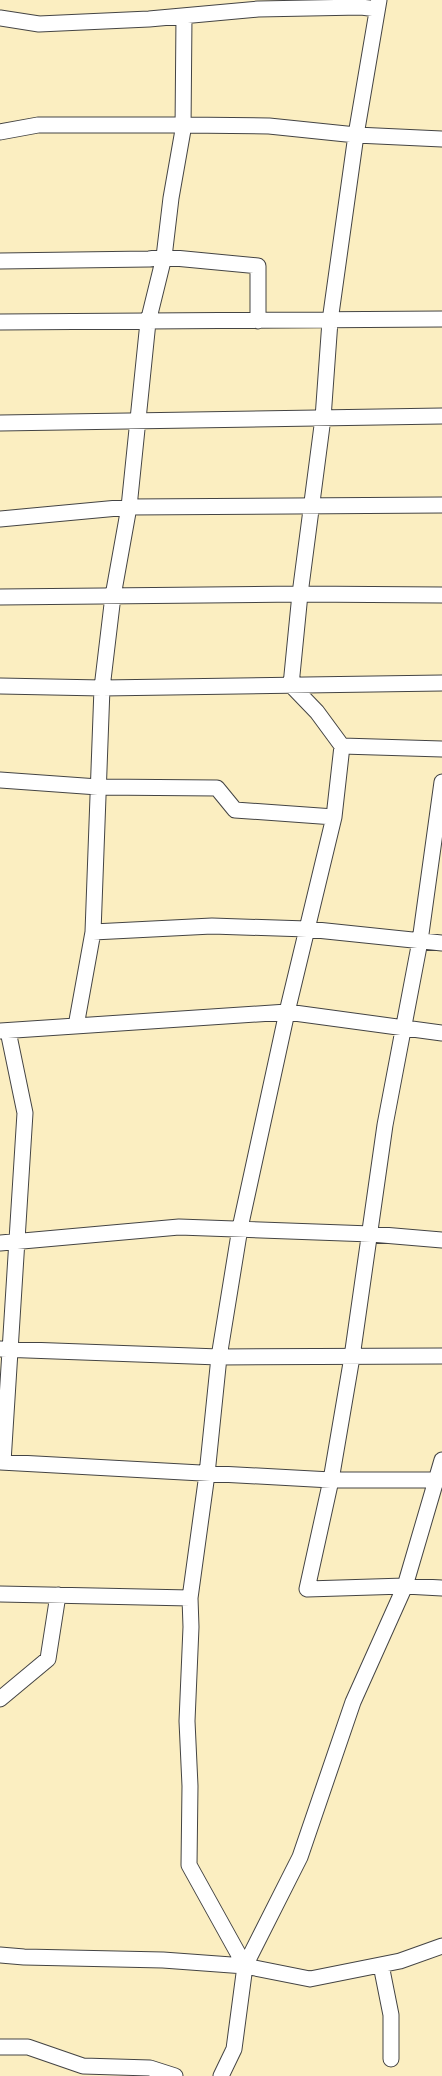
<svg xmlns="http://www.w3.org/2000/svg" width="442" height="2076" font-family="'Roboto Serif',serif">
	<rect width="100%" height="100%" fill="#fffdf5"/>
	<path fill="#fbeec1" d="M0,0H442V2076H0Z"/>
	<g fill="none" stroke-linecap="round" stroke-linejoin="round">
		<g stroke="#444" stroke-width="17">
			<path id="street" d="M379,0L356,135L330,321L323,418L300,594L291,685L317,712L342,746L442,749
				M0,18L39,24L149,19L258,9L361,7L377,9
				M0,132L38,125H183L269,126L356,135L442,139
				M0,261L149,259L164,257L258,266V321
				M0,322L442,319
				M0,423L442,416
				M0,519L129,507L442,505
				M0,597L300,594L442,595
				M0,686L102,688L442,683
				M0,780L98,787L217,788L235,810L334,817
				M442,782L420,941L385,1125L352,1357L331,1480L307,1589L405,1586L442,1588
				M93,932L212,926L307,929L442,943
				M76,1026L93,932L102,688L113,596L129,507L148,322L164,257L171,198L183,130L184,16
				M0,1031L287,1012L442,1033
				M0,1243L179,1227L371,1234L442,1240
				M0,1349L219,1357L442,1356
				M0,1462L331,1480H442
				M3,1462L25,1113L8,1031
				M0,1594L190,1598L207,1474L219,1357L240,1228L287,1012L334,817L342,746
				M190,1598L191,1627L187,1721L190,1786L189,1865L245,1966
				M0,1699L48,1659L58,1595
				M0,1955L24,1957L163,1960L245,1966L310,1979L400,1961L442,1946
				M381,1965L391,2015V2059
				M0,2047H28L83,2066L150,2068L175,2076
				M221,2076L234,2049L245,1966L300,1857L353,1702L405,1586L442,1460"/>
		</g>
		<use href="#street" stroke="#fff" stroke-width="15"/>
	</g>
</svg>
